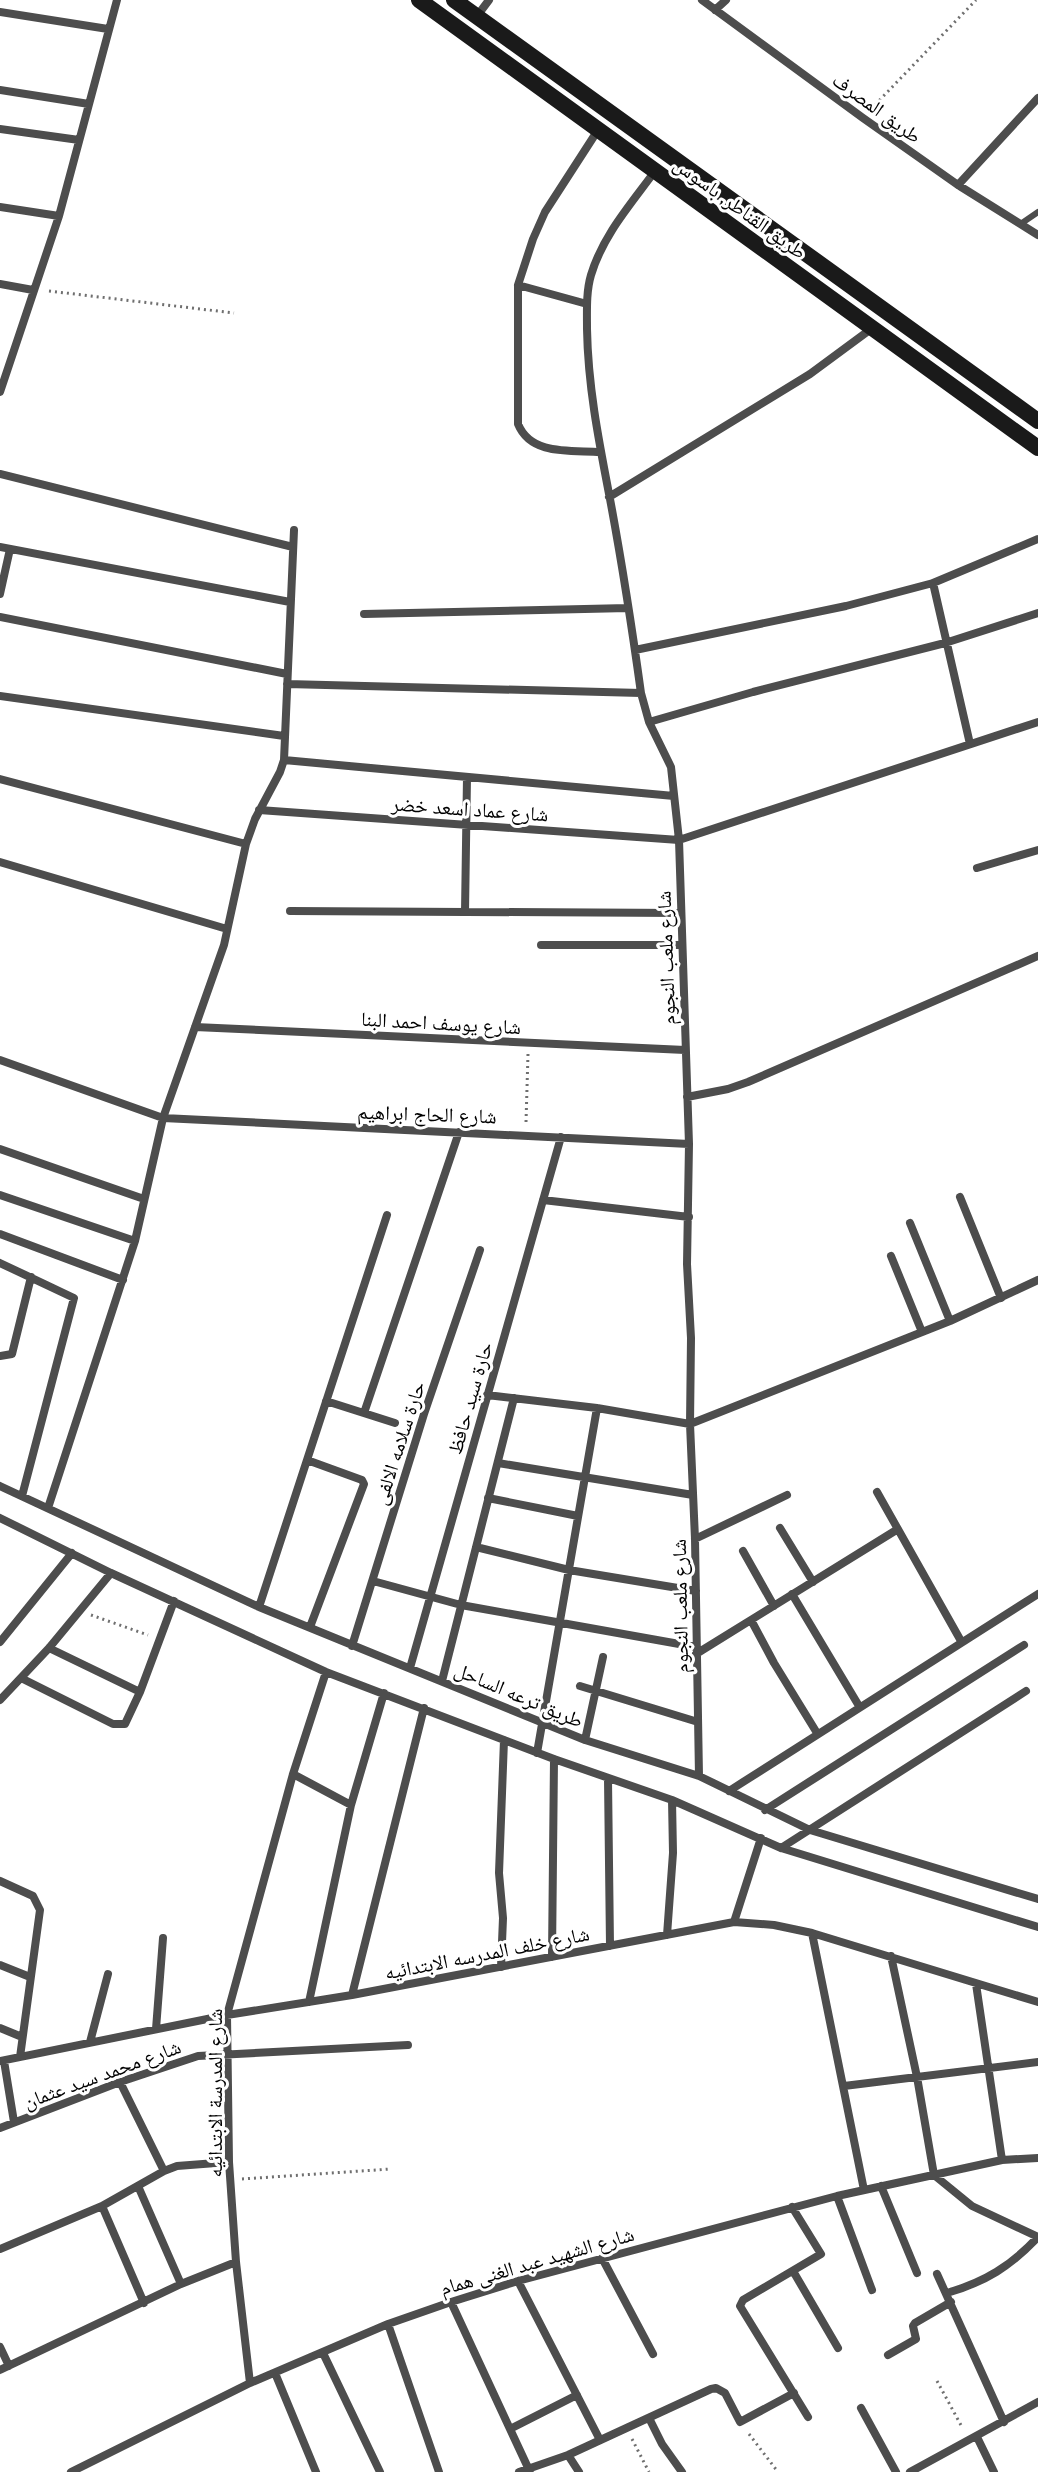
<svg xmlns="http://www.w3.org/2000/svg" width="1038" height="2472" font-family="'Nunito Sans','Noto Naskh Arabic',sans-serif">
	<rect width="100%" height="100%" fill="#fff"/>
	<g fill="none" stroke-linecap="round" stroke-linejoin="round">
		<path stroke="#6f6f6f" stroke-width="3" stroke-dasharray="2 4" stroke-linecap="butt" d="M871,109L976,0
			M49,291L234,313
			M526,1122L528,1054
			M91,1615L148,1635
			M242,2179L391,2169
			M937,2381L962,2427
			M749,2434L778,2472
			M632,2439L649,2472"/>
		<path stroke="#4d4d4d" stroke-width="6" d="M1022,223L1038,212"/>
		<path stroke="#4d4d4d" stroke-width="8" d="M702,0L863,118L958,185L1038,235
			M715,10L726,0
			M0,12L108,29
			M477,16L489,0
			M0,90L89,104
			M0,129L79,140
			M598,130L545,212L533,239L518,285V424C531,456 571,450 600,452
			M655,171C631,204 603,235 591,275C586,292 587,311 587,329C588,387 599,442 610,499C622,563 632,628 641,693L649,722L671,767L679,840L689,1144L687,1264L691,1338L690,1424L695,1539L699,1776
			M958,185L1038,98
			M0,207L59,216
			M0,284L33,290
			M518,285L587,304
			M0,392L59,216L117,0
			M0,474L293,547
			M609,497L810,374L871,329
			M0,547L290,602
			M933,583L970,744
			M0,594L10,549
			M364,614L628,608
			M0,617L287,674
			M635,650L846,606L933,583L1038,539
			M287,684L641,693
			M0,696L284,736
			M649,722L753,692L945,643L1038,613
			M284,760L674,796
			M0,779L246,844
			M259,810L679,840L1038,722
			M0,862L227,929
			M977,868L1038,850
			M290,911L680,913
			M465,912L467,777
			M541,945H681
			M195,1027L685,1050
			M0,1060L163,1118L689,1144
			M687,1097L728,1089L748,1082L1038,956
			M0,1149L144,1199
			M0,1195L135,1241
			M960,1197L1001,1298
			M543,1200L689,1217
			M910,1223L950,1321
			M0,1234L123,1280
			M891,1256L922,1332
			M0,1263L74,1298L22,1496
			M0,1356L12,1354L31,1277
			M487,1395L597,1408L690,1424L950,1321L1038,1280
			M326,1401L395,1423
			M364,1413L459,1132
			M307,1460L362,1480L364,1484L310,1627
			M498,1463L693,1495
			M0,1486L259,1607L585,1740L699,1776L810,1830L1038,1899
			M877,1492L961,1641
			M488,1498L578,1516
			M48,1508L135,1241L163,1118L224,945L246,844L255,819L280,772L284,760L294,530
			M0,1518L111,1573L326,1672L554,1759L672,1800L781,1848L1038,1927
			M780,1528L813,1582
			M695,1539L787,1495
			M476,1547L569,1570L696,1591
			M743,1551L774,1606
			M373,1581L461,1605L696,1647
			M792,1594L859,1706
			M259,1607L387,1215
			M751,1620L774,1663L817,1733
			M0,1642L72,1553
			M352,1646L424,1414L480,1250
			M49,1648L140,1692
			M696,1654L898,1529
			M410,1668L561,1137
			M21,1678L113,1724H125L140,1692L174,1601
			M442,1681L514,1398
			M580,1686L698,1722
			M0,1700L49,1648L111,1573
			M585,1740L603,1657
			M537,1753L597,1408
			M293,1774L351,1805
			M608,1779L610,1946
			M729,1791L1038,1594
			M765,1810L1024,1645
			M781,1848L1026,1691
			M0,1881L33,1896L40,1910L20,2057
			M734,1922L761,1838
			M812,1933L864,2190
			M667,1935L673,1853L672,1800
			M891,1956L917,2077L934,2175L972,2206L1038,2237
			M552,1957L554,1759
			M0,1965L30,1977
			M501,1967L503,1918L499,1873L504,1740
			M976,1984L1002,2160
			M352,1995L424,1708
			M309,2002L351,1805L384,1693
			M0,2028L22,2037
			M156,2029L163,1938
			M90,2042L108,1974
			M0,2061L227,2015L352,1995L734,1922L774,1925L812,1933L1038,2002
			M4,2061L14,2122
			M120,2082L164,2171
			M844,2086L1038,2062
			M0,2128L120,2082L198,2056L408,2045
			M138,2186L181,2284
			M881,2186L917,2273
			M837,2196L872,2290
			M102,2206L144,2303
			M792,2207L821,2254L743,2300L740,2306L808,2417
			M0,2249L102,2206L164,2171L177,2166L229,2162
			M602,2258L653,2354
			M793,2271L838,2348
			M937,2274L1004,2422
			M518,2281L600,2440
			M947,2293C985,2282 1011,2266 1038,2237
			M451,2302L530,2472
			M388,2324L439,2472
			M0,2347L9,2366
			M323,2353L380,2472
			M888,2355L916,2339L913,2326L915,2323L951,2302
			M0,2370L181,2284L236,2262
			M275,2373L316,2472
			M250,2383L236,2262L229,2162L227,2015L293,1774L326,1672
			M861,2408L896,2472
			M649,2418L662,2444L682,2472
			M510,2429L577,2395
			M977,2437L994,2472
			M568,2455L579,2472
			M71,2472L250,2383L388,2324L451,2302L518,2281L837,2196L1002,2160L1038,2158
			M519,2472L568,2455L711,2389L716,2388L725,2393L740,2422L794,2393
			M910,2472L1038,2402"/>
		<path stroke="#1a1a1a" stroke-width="16" d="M419,0L1038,448
			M454,0L1038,421"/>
	</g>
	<g text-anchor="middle" stroke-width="6" stroke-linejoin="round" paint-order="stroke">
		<g font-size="20" fill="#000" stroke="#fff">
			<text transform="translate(877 108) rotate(36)" y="7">طريق المصرف</text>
			<text transform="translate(740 208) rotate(36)" y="7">طريق القناطر, باسوس</text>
			<text transform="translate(470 809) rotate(4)" y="7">شارع عماد اسعد خضر</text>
			<text transform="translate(666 958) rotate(-92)" y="7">شارع ملعب النجوم</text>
			<text transform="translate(441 1023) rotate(3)" y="7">شارع يوسف احمد البنا</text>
			<text transform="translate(427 1114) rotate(2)" y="7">شارع الحاج ابراهيم</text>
			<text transform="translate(470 1398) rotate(-74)" y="7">حارة سيد حافظ</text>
			<text transform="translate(399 1443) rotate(-72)" y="7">حارة سلامه الالفى</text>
			<text transform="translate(680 1606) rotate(-91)" y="7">شارع ملعب النجوم</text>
			<text transform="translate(519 1695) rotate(23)" y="7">طريق ترعه الساحل</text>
			<text transform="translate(487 1953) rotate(-11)" y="7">شارع خلف المدرسه الابتدائيه</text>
			<text transform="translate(102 2074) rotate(-20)" y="7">شارع محمد سيد عثمان</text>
			<text transform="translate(215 2093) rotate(-90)" y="7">شارع المدرسة الابتدائيه</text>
			<text transform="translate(537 2261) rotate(-16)" y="7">شارع الشهيد عبد الغنى همام</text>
		</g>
	</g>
</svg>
